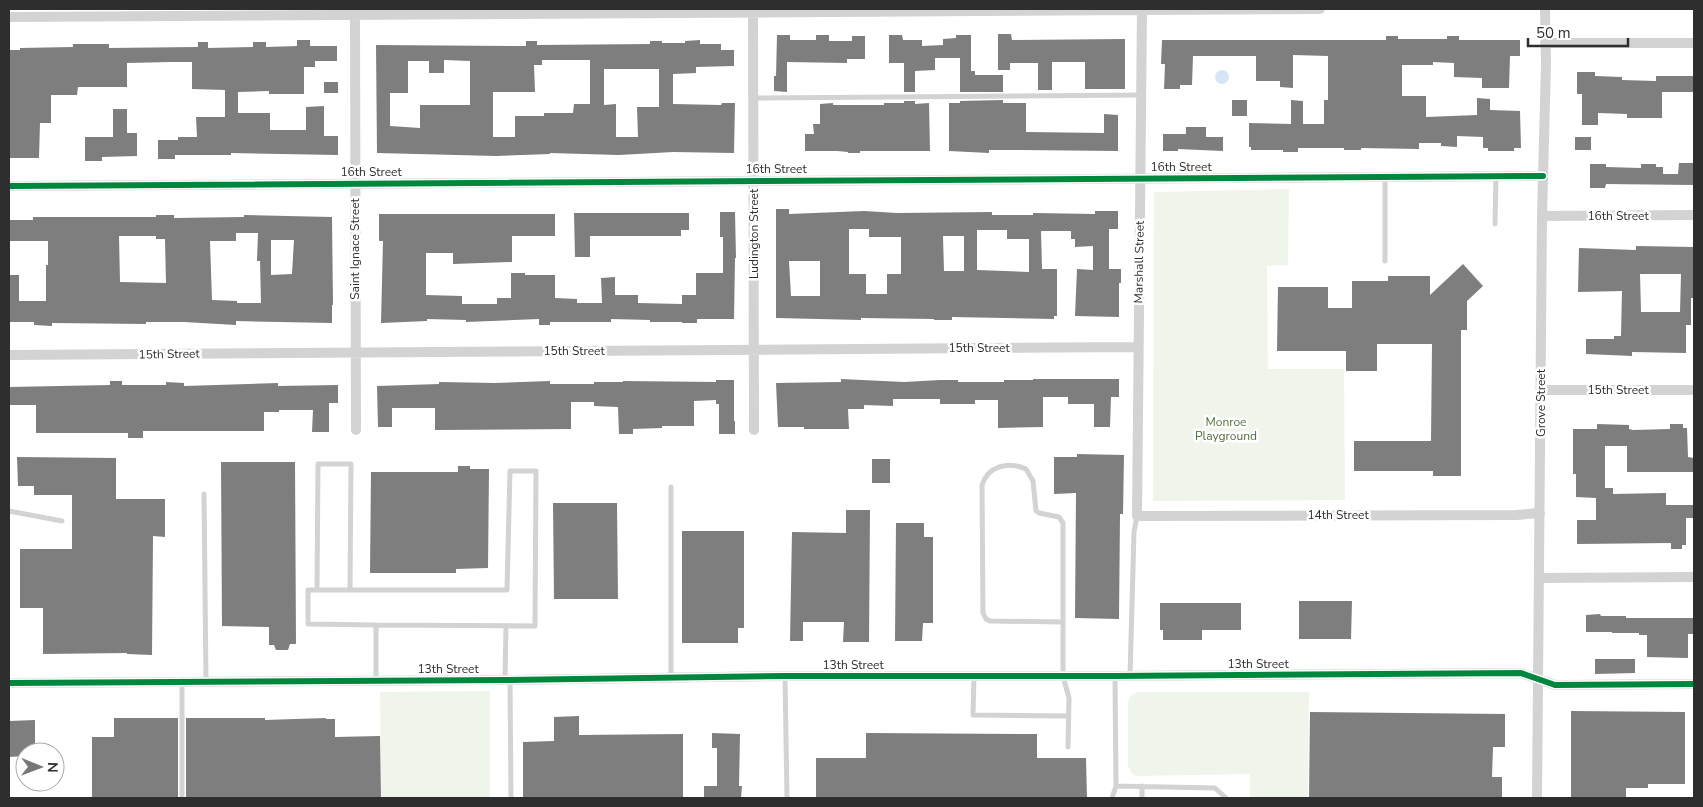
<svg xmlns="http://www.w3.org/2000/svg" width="1703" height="807" font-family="'Nunito Sans',sans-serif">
	<rect width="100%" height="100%" fill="#fff"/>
	<path fill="#f0f5eb" d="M1289,189L1288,265L1267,266L1268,369H1344L1345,500L1153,501L1154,192Z
		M490,691V798H381L380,692Z
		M1138,692H1309L1308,798H1250V774L1136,776L1131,772L1128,766V702C1129,696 1132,694 1138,692Z"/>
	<path fill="#d6e6f4" d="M1215 77a7 7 0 1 1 14 0a7 7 0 1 1-14 0Z"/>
	<path fill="#7e7e7e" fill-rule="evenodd" d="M998,34H1011L1012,40L1125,39V89H1085V62H1052V90H1038V63H1010V70H998Z
		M777,35H790V40H816V35H829V41H852V36H865V59H847V63L787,62V92L774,91V76H776Z
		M889,35H902L903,40H922V46L943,45V39L956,38V35H971V71H975V75H1003V92H960V58H935V70L915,71V92H904V63H889Z
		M1386,36H1398V39H1447V36H1459V40H1520V56H1510L1509,88H1482V78L1454,77V63L1433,62V65H1402V96H1426V117L1477,115V98L1490,99V110L1520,111L1521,148H1514V151H1488V148H1483V137L1457,136V147L1441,146V143H1419V149L1361,148V150H1344V148H1298V152H1283V150H1251V147H1249V123L1291,124V100L1303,101V124H1324V100H1328V56L1293,55V88L1280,87V81H1256V56H1193L1192,85H1180V89H1164L1165,64H1161L1162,40H1386Z
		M297,40H310V46H337V61H315V67H304V94H269V91L238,92V113H270V130H306V107L324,106V136H338V155L231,153V155H175V159H158V140H178V137H197L196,117H225V90L192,89V62H170L127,63V87H78L77,95H51V123H40L39,158H9V50H20V48L73,47V44H109V48L198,47V42H208V48L253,47V42H266V47L297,46Z
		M700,40V44H721V50H734V66L696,67V73L673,74V104L721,105L722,103H735L734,153L673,152L619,155L550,153V154L496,156L377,153L376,45L526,46V41H537V45L650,44V41H662V43H685V41ZM444,60L470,61V105H420V128L390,126V93H408V61H429V73H444ZM542,60H590V104H574L573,113H544V116H515V137H493V92H535L534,65H542ZM604,69H659V107H637L638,137H616V104L604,105Z
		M1577,72H1595V76L1622,77V80L1656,81V76H1694V92H1662V118H1627V114L1598,113V125H1582V94H1577Z
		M324,82H338V93H324Z
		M1003,100V103H1026V132L1104,133V114L1118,115V151L1021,150H989V153L949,151V103H960V101Z
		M1232,100H1247V116H1232Z
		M904,101H915V104L929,103L930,151H860V153H848V152L837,151H805V134H814L813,124H820V104L833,103V105H884V103H904Z
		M113,109H127V133H137V156L102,157V161H85V137H113Z
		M1186,127H1206V137H1223V151L1178,149V151H1163V134H1186Z
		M1575,137H1591V150H1575Z
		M1679,163H1694V185L1606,184L1605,188H1590V164H1606V167L1641,168V164H1656V167H1663V174H1678Z
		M776,209H789V214L864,211L897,213L992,212V215H1033V213L1095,214V211H1118V229H1109V269H1121V283H1119V317L1075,316L1077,269L1093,270V246L1075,247V239H1071V231H1041L1042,269H1057V316H1054V319L952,317V320H934V319L861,318V320L776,318ZM849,229H869V237H901V274H887V294H866V274H849ZM977,230H1007V239H1029V272L977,270ZM943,236H964V271H944ZM789,261H820V296H791Z
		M720,212H735L736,258H735L734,319H697V323H682V322H650V320L611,319V322H550V325H539V319L466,322V320L427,319V321L381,323L383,241H379V214H555V236H512V262L453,264V253H426V295L462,296V304H497V298H511V273H525V275H555V298L577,299V303H602L601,278L615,277V295H638V303L682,304V295H696V273H723V237H720Z
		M574,213H689V230H681V236H590V257H575Z
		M156,215H174V218L244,217V215L332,217L333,305H332V323L236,321V325L184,322H146V324L52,323V326L34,325V322H9V275H19V301H46V265H48V241H9V220H33V217H156ZM236,233H258L257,261H260L261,303H237V301L212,300L210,241H236ZM119,236H156V239H165L166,283L120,282ZM271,240H294L292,274L271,275Z
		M1636,246L1694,247V298H1691V325H1686V353L1632,352V356L1586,354V339H1614V336H1621L1622,291L1578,292L1579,248L1636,250ZM1640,274H1681L1680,312H1641Z
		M1463,264L1483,286L1467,301V330H1461V476H1433V471H1354V441H1431L1432,344H1377V371H1346V351H1277L1278,287H1328V308H1352V281H1388V276H1430V295Z
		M841,379L904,382L940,380H958V382H1004V380H1033V379H1119V397H1111L1110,427H1094V404H1068V397H1043V427L998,428V400H975V404H940V399H893V406L864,405V409H848L849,429H804V427H778L776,383L841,382Z
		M716,380H734V421H735V434H719V404H716V400L694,401V426H662V428L633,429V434H619L618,407L594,406V402H571V429L435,430V408H392V427H378L377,386L439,384V382L495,383L550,381V384H594V382H623V381L716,382Z
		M110,381H122V385H166V382L184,383V386L278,383V386L338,385V403H329V432H312L313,410H279V412H264V431H143V438H128V433H36V405H9V387L110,385Z
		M1597,424L1629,425V429L1633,430L1670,429V424H1683V428H1687L1688,457L1694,458V472H1627V446H1605V488H1613V494L1666,493V505H1694V518H1686V545H1682V549H1671V543L1577,544V520H1596V498L1576,497V474H1573V429H1597Z
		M1077,454L1124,455L1123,514H1120L1119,619L1075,618L1076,493L1054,494V457H1077Z
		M17,457L116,458V499H165V537L153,536L152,655L127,654V653L43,654V608H20V549H72V495H34V486H18Z
		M872,459H890V483H872Z
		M221,462H295L296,644H290L288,650H276L274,645H269V627L222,626Z
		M458,466H470V469H489L488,568L456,569V573H370L371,472H458Z
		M553,503H617L618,599H554Z
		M846,510H870L869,642H843L844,622H803V641H790L792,532L846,533Z
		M896,523H924V537H933V623H923L922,641H895Z
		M682,531H744V628H738V643H682Z
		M1299,601H1352L1351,639H1299Z
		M1160,603H1241V630H1202V640H1163V630H1160Z
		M1600,614L1601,616H1626V618H1694V634H1688V658L1647,657V635H1639V633H1612V632H1586V615Z
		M1595,659H1635V673L1595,674Z
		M1571,711L1685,712V784H1648V788H1626V798H1571Z
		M1310,712L1505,714V747H1493L1492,777H1502V798H1309Z
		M579,716V735L683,734V798H523V742L554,741V717Z
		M114,718H178V798H92V737H114Z
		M186,718H265V720L326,718V719H335V737L380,736L381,798H186Z
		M35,720V752H25V756L9,757V721Z
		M712,733L740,734L739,786H742L741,798H704V786H717V748H712Z
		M866,733L1037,734V758H1086L1087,798H816V758H866Z"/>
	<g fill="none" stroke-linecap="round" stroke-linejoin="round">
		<path stroke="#d3d3d3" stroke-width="5" d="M754,98L1141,95
			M1495,224L1496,177
			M1385,261V177
			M204,494L206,681
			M9,511L62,521
			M317,590H507L510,471H536L535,626L376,625
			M350,590L351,464H318L317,590H308V624L376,625V680
			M1063,622L990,621L986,619L983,613L982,485C988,466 1008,461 1026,469L1033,481L1036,511L1039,513L1059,517L1063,523V676L1069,698L1068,747
			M785,676L787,798
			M974,676L973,715L1069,716
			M1130,676L1134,532L1137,516
			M671,677V487
			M505,680L506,626
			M510,680L511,798
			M1116,786L1215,788L1226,798
			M182,798V681
			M1112,798L1116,786L1115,676
			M1142,798V786"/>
		<path stroke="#d3d3d3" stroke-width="10" d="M355,9L356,430
			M753,9L754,430
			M1142,9L1137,516L1516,515L1540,513
			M9,17L1320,9
			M1545,43H1694
			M9,186L1543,176
			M1542,216L1694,215
			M9,355L1138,347
			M1541,390H1694
			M1539,578L1694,577
			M9,683L505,680L785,676H1115L1521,673L1555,685L1694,684
			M1537,798L1542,216L1546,63L1545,9"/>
		<g stroke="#fff" stroke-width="9">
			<path id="cycleway" d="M9,186L1543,176
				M9,683L505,680L785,676H1115L1521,673L1555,685L1694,684"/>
		</g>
		<use href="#cycleway" stroke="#00873e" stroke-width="6"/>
	</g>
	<g text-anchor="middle" stroke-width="5" stroke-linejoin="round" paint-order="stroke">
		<g font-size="12" fill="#2e2e2e" stroke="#fff">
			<text x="1181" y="171">16th Street</text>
			<text x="776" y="173">16th Street</text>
			<text x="371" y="176">16th Street</text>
			<text x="1618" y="220">16th Street</text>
			<text transform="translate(754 234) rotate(-90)" y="4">Ludington Street</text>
			<text transform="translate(355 249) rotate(-90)" y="4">Saint Ignace Street</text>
			<text transform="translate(1139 262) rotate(-89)" y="4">Marshall Street</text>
			<text x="979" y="352">15th Street</text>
			<text x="574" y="355">15th Street</text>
			<text transform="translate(169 354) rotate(-1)" y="4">15th Street</text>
			<text x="1618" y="394">15th Street</text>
			<text transform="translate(1541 403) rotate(-90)" y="4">Grove Street</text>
			<text x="1338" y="519">14th Street</text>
			<text x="1258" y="668">13th Street</text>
			<text x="853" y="669">13th Street</text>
			<text x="448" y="673">13th Street</text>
		</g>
		<g font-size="12" fill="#4e6e37" stroke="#fff">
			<text x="1226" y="426">Monroe<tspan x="1226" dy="14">Playground</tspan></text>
		</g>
	</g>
	<rect width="1703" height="807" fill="none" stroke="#2e2e2e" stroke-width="20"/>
	<g transform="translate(40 767) rotate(91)"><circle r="24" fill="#ffffff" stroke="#ababab"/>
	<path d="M0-4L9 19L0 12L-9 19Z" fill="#777777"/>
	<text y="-8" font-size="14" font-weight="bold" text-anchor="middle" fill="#2e2e2e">N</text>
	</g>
	<path d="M1528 38v8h100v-8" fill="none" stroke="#2e2e2e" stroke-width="2.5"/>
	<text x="1536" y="38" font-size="15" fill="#2e2e2e" stroke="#ffffff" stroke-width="4" paint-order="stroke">50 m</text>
</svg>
